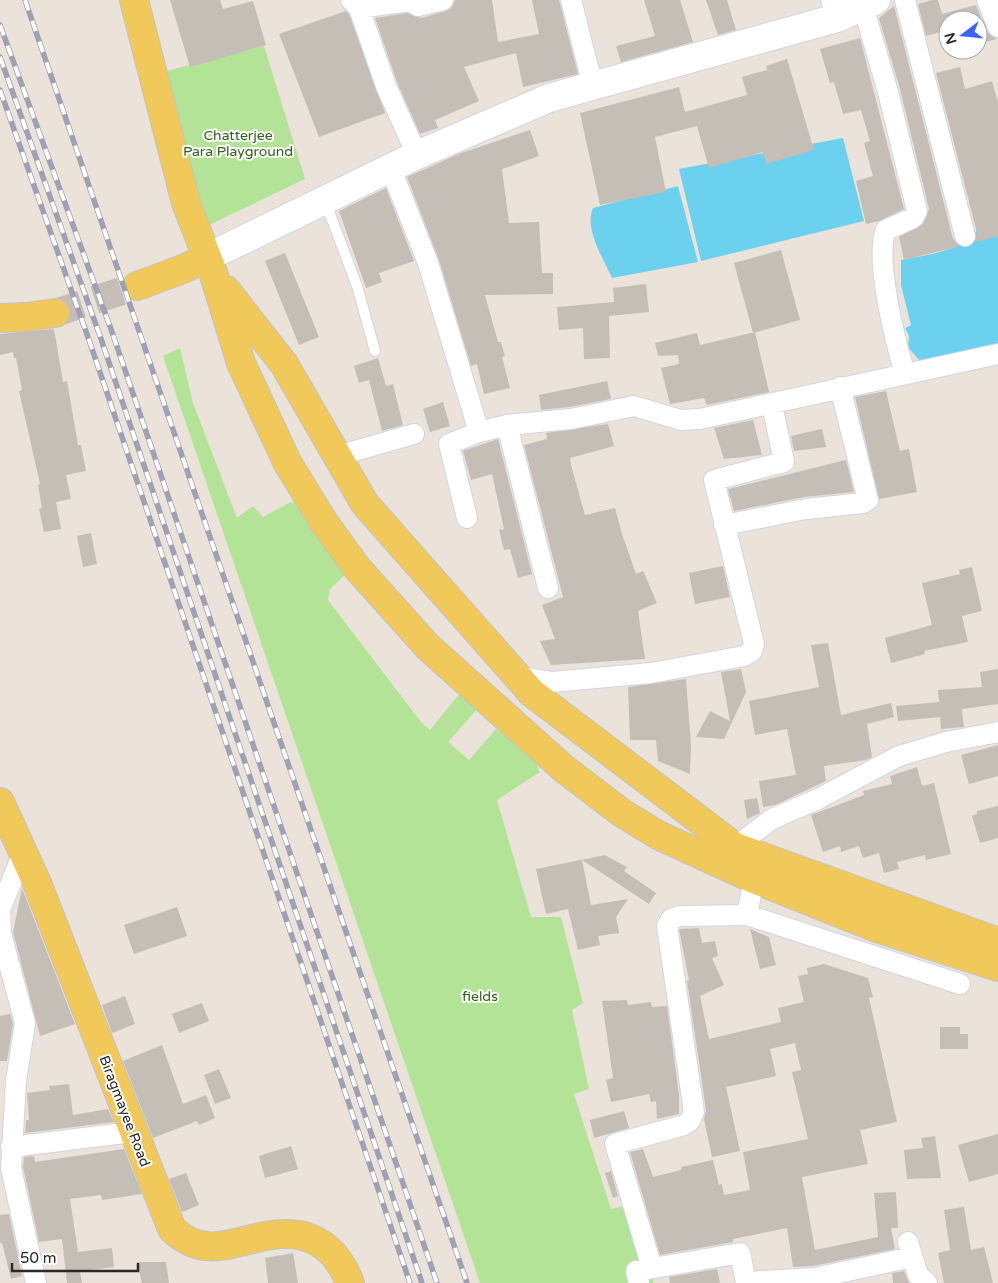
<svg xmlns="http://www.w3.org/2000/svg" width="998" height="1283" font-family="'Varela Round',sans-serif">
	<rect width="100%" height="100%" fill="#ebe3da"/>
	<path fill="#b3e396" d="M264,46L305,179L207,226L163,72Z
		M180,348L193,403L237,518L253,506L263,517L291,502L302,507L346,574L330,589L328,600L421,722L430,730L460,693L479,707L448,742L469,760L496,729L534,758L540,772L497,800L531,917H561L583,1003L572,1010L589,1089L574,1094L611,1209L634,1204L655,1266L653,1283H480L163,356Z"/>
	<path fill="#6cd1ef" d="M843,138L864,221L701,261L679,169Z
		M678,186L698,262L612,278C603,258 584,229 593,208Z
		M998,209V352L924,366L908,347L909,336L905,328L911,325L901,285V260C921,256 952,252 969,239C981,230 982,214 998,209Z"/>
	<path fill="#c4beb6" d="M170,0H220L223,9L253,1L266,45L190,67Z
		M455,0H492L498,42L539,34L532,0H559L578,74L523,87L516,53L464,67L479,101L435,120L438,128L420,134L397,82L375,18L407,13L421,18L446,11L451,8Z
		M644,0H680L693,42L621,62L616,46L655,36Z
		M706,0H727L736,30L718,35Z
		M932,0H938L942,14L976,5L987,32L997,39L978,44V20H944L947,30L926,36L918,4Z
		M894,6L953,239L960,246L904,260L899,237L923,224L929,209L900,89L879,18Z
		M346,11L349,14L385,113L319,137L279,34Z
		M860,38L904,209L879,221L866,224L856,181L873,176L864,143L870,141L861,110L843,114L834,82L830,83L820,49Z
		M787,59L814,150L766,164L763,152L709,168L697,126L655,137L666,192L600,205L580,113L679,87L685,112L747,95L742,77L767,70L766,66Z
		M960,67L965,89L992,81L998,102V236L975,242L977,233L936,73Z
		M530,130L539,156L502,169L509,223L539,222L542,273H553V294L485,295L498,342H501L505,356L502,357L510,388L484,394L477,364L471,366L439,260L407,177L461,153Z
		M386,188L414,261L379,273L382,282L366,288L339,211Z
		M781,250L800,320L753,333L734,263Z
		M285,253L319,337L299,345L265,261Z
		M646,284L649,312L609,316L610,358L584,359L583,328L559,330L557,307L614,302L613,288Z
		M54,329L63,382L67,381L78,445H81L86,471L66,475L71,499L56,502L61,529L44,532L39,509L42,508L38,485L40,484L19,391L22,390L16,358H14L13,352L0,355V334Z
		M755,332L769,392L707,405L704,398L670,404L661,368L679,364L678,355L658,356L655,343L697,333L700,345Z
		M378,358L386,386L393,384L403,425L382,431L369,380L359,383L354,366Z
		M607,381L611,399L569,407L541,410L539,395Z
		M886,391L900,451L909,449L917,492L879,499L855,397Z
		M443,402L450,426L430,432L423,409Z
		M753,420L762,455L724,459L714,428Z
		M608,424L614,446L570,458L571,465L585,515L615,508L622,534L636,574L643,571L657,603L638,611L645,659L551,665L540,641L555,639L542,605L563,597L524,445L547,439L546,433Z
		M822,429L826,447L794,451L791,436Z
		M498,439L532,574L518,578L510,549L504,550L499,530L504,529L492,474L471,480L463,451Z
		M846,460L854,492L804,497L734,511L728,489Z
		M91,533L97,564L83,567L77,536Z
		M723,566L730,597L695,604L689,573Z
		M972,567L982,611L962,616L968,642L924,651L925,654L891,663L885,638L932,625L922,583L960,574L959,570Z
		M828,643L841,715L891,703L894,717L867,724L872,757L866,760L824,766L826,781L775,805L763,807L759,781L796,775L787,729L755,735L749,701L819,687L811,645Z
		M741,669L746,692L724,739L696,737L710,711L730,721L721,672Z
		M998,669V704L962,709L964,727L941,729L940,717L898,721L896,706L939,702L938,690L982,687L980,672Z
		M686,679L691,744L690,774L658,761L656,740H630L628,687Z
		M998,745V776L969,784L961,755Z
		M917,767L922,786L934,783L951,854L926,860L925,855L897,862L899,869L884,873L879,853L863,858L859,846L841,852L840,846L823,852L811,815L864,795L863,791L892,784L890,776Z
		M757,798L760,813L747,819L744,800Z
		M998,806V838L980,843L972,816L977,814V811Z
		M605,855L627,867L624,871L656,893L649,904L582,860L591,905L628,899L616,917L619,933L598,936L600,945L578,950L568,909L546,914L536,869Z
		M22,888L75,1024L40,1036L13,932Z
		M177,907L187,936L134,954L124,925Z
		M699,928L702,943L715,941L718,956L712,958L724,985L700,996L709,1039L781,1022L778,1008L804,1002L798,976L808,974L807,968L824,964L868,978L873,997L869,998L897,1122L860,1130L868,1164L802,1177L815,1250L878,1237L874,1193L896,1192L898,1228H891L895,1249L813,1266L793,1267L787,1228L733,1239V1242L660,1255L630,1152L643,1149L653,1177L681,1170V1167L713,1160L719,1185L722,1184L724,1195L750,1190L743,1152L808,1139L792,1072L801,1070L795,1043L770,1049L776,1076L726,1087L740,1151L712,1157L704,1119L706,1110L687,981L689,980L679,929Z
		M750,929L769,937L776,965L760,969Z
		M125,996L135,1024L112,1033L102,1005Z
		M627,1000L628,1005L651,1002L652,1007L667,1006L679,1094V1114L657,1119L656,1101L651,1102L649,1094L611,1102L606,1080L613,1078L602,1001Z
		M202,1003L209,1021L179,1033L172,1014Z
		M10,1014L13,1024L7,1061H0V1016Z
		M940,1027H960V1034H968V1049H940Z
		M162,1045L183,1104L206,1095L215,1118L199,1125L197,1121L153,1138L123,1061Z
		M219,1069L231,1098L215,1104L204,1075Z
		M69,1084L73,1115L108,1109L114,1122L25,1133L26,1120H29L27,1093L50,1090L49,1086Z
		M624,1111L629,1128L594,1138L590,1120Z
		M998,1134V1174L969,1182L958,1145Z
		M935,1136L941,1178L907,1179L904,1150L923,1148L921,1138Z
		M291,1146L298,1169L265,1178L259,1156Z
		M124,1149L142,1194L102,1200L101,1195L70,1199L78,1252L112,1248L114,1267L80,1271L82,1283H67L62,1239L39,1242L23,1167L24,1157L34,1156L35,1162Z
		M611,1171L618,1196L613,1198L605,1173Z
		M186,1173L199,1205L182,1212L169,1179Z
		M964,1207L971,1250L984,1247L993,1283H944L938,1253L950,1250L944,1210Z
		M9,1214L22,1276L11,1279L2,1243H0V1215Z
		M293,1253L298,1283H268L265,1258Z
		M137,1262H166L169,1283H142Z
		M717,1269L720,1283H670L669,1277Z
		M904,1271L909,1283H893L892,1273Z"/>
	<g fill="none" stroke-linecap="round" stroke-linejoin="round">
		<path stroke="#c4beb7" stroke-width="28" stroke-dasharray="28 14" stroke-linecap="butt" d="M55,313L137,286"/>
		<g stroke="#d0d4e2" stroke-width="12">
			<path id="service" d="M325,201L357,286L375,351"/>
		</g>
		<g stroke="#d0d4e2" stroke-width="22">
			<path id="minor" d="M351,0L359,8L386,86L417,155
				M571,0L593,86
				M831,0L837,18
				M905,0L965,236
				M987,0L998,27
				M863,6L888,92L917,211L913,218L886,230C874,258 896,344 905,374
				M359,8L410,1L418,6L443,0
				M391,169L428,263L479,432L449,444L467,518
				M507,425L571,419L634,406L681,420L700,419L998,354
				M479,432L507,425L548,588
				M337,456L414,434
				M724,525L806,509L863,503L868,500L840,387
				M517,676L552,682L651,673L744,656L752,651L754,644L714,480L784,462L772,404
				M735,847L772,819L818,799L899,756L946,742L998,732
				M23,853L0,910L1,934L25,1023L16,1081L11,1168L36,1283
				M747,915L960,984
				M11,1147L133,1132
				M908,1242L918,1275L927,1283
				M652,1268L615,1144L684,1125L690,1121L694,1112L667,926L671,919L680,916L747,915L754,879
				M639,1283L636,1271L740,1253L746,1282L815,1278L912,1257"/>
		</g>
		<g stroke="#d0d4e2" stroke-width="30">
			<path id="secondary" d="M206,258L417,155L549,98L837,18L876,0"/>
		</g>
		<g stroke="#c3c3c3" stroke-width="30">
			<path id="primary" d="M134,0L186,203L214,275L241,363L287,462L323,521L357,568L428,647L563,768L622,813L658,835L754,879L877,928L998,967
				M137,286L183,269L206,258
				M226,290L284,364L365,504L532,693L735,847L998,942
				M0,318L27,317L55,313
				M0,802L37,883L172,1229C209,1265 243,1234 284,1234C318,1233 339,1254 350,1283"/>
		</g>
		<use href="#service" stroke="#fff" stroke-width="10"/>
		<use href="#minor" stroke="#fff" stroke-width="20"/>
		<use href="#secondary" stroke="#fff" stroke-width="28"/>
		<use href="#primary" stroke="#f1c85a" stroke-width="28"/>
		<g stroke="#9da1b3" stroke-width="5.5">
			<path id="rail" d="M25,0L467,1283
				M0,25L112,332L437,1283
				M0,57L100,336L422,1283
				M0,90L89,340L410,1283"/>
		</g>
		<use href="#rail" stroke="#fff" stroke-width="4" stroke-dasharray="11" stroke-linecap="butt"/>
	</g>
	<g text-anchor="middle" stroke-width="4" stroke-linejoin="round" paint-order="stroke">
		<g font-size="14" fill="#2c6519" stroke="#fff">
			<text x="238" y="140">Chatterjee<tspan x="238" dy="16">Para Playground</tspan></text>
			<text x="480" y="1001">fields</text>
		</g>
		<g font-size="14" fill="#292929" stroke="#fff">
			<text transform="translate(125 1111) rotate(69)" y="5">Biragmayee Road</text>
		</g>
	</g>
	<g transform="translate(963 35) rotate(254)"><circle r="24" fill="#ffffff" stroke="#a9a9a9"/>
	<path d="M0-4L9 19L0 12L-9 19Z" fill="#3964fa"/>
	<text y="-8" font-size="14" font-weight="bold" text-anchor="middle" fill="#292929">N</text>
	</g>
	<path d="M12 1263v8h126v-8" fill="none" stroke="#292929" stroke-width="2.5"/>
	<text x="20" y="1263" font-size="15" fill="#292929" stroke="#ffffff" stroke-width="4" paint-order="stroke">50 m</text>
</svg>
